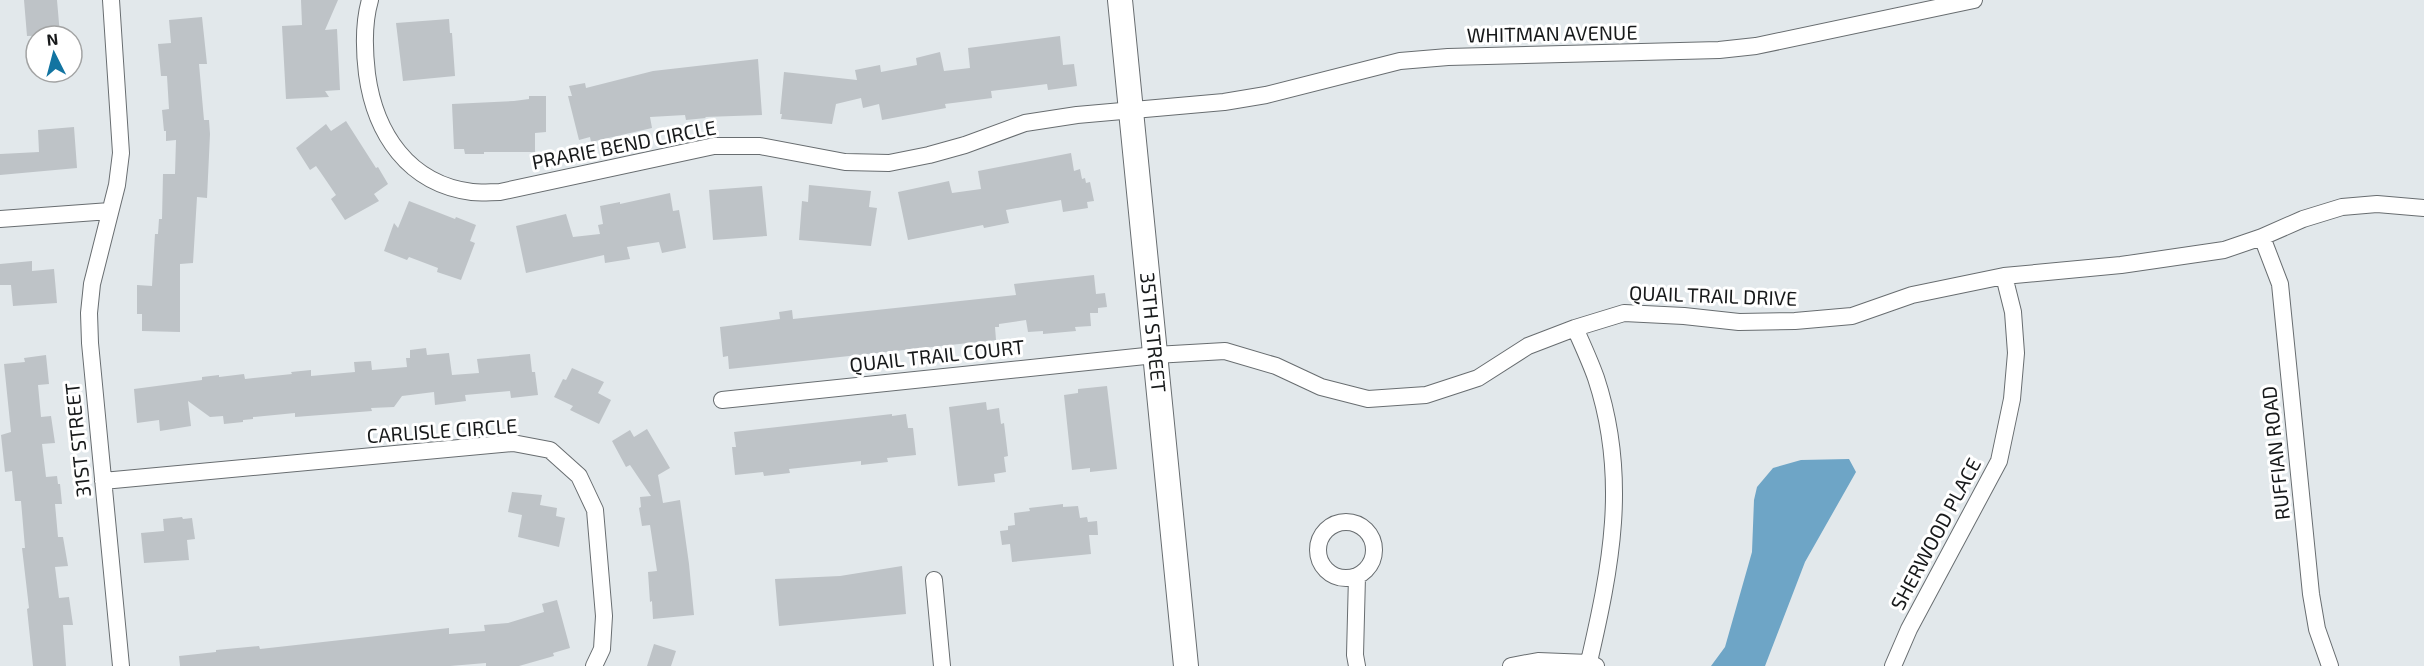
<svg xmlns="http://www.w3.org/2000/svg" width="2424" height="666" font-family="'Exo 2',sans-serif">
	<rect width="100%" height="100%" fill="#e2e8eb"/>
	<path fill="#6ea5c6" d="M1849,459L1856,472L1805,562L1765,666H1711L1725,647L1752,552L1754,500L1757,487L1773,468L1801,460Z"/>
	<path fill="#bec3c7" d="M24,0H57L60,35L27,36Z
		M301,0H338L325,30L337,29L340,90L325,91L329,97L286,99L282,26L302,25Z
		M202,17L207,64H199L204,120H209L210,134L207,198L197,197L193,263L180,264V332L142,331V314H137V285L152,286L155,234H158L159,219H162L163,174H175L176,140L166,141V131H164L162,110L169,109L167,76H161L158,44L171,43L169,20Z
		M449,19L450,33H452L455,76L403,81L396,23Z
		M1060,36L1063,65L1074,64L1077,86L1048,90L1047,84L991,91L992,98L945,104L946,108L882,120L879,104L863,108L861,98L836,104L832,124L781,119L782,114H780L784,72L857,80L855,70L880,65L881,72L917,65L916,58L940,52L944,71L970,68L968,48Z
		M758,59L762,115L705,117L706,118L686,120L685,115L650,117L652,128L591,142L590,137L579,140L568,96H572L569,86L585,83L586,88L653,71Z
		M529,96H546V132L535,133V152H484V154H465L464,149H454L452,104L514,101L529,99Z
		M346,121L376,168L378,167L388,184L374,194L379,201L345,220L331,199L336,195L321,173L316,166L310,170L296,148L326,124L331,131Z
		M74,127L77,168L0,175V154L39,152L38,130Z
		M1071,153L1074,171L1080,169L1082,179L1085,178L1086,183L1090,182L1094,201L1087,202L1088,208L1063,212L1061,200L1006,210L1009,223L984,228L983,225L908,240L898,192L949,181L952,193L981,189L978,171Z
		M809,185L871,191L869,207L877,208L871,246L799,240L802,201L808,202Z
		M762,186L767,236L713,240L709,190Z
		M670,193L673,211L679,210L686,248L662,253L659,242L627,247L630,259L605,263L604,255L526,273L516,226L566,214L573,237L600,234L598,225L603,224L600,206L620,202V204Z
		M409,201L455,219L456,217L476,225L470,241L475,243L461,280L437,272L438,268L409,257L407,260L384,251L394,223L398,228Z
		M32,261V271L54,269L57,303L13,306L11,285H0V264Z
		M1094,275L1096,294L1105,293L1107,307L1098,308V313H1090L1091,326L1075,327L1076,331L1043,334V331L1028,332L1026,320L999,324V327H995L996,340L729,369L728,356L723,357L720,327L780,319L779,312L792,310L793,319L1016,295L1014,284Z
		M426,348L427,355L449,353L452,375L479,373L477,359L530,354L532,372H535L538,395L511,398L510,391L465,395L466,401L435,405L434,392L402,396L394,407L371,408L372,411L295,417V413L253,417V419L243,420V422L224,424L223,416L210,417L188,401L191,426L160,431L159,420L137,423L134,389L202,380V377L219,375V377L244,374L245,379L292,374L291,372L311,370V376L355,372L354,362L371,361L372,370L407,367L406,358H410V350Z
		M46,355L49,384L38,385L41,417L51,416L55,443L42,444L46,477L57,476L58,484H60L62,504H55L58,537H63L68,566L55,567L59,598L69,597L73,625H63L66,666H33L27,609L29,608L22,548H25L21,501H15L12,471L5,472L1,435L11,432L4,364L25,362L24,358Z
		M572,368L604,382L598,393L611,400L599,424L570,410L573,406L554,397L563,379L566,380Z
		M1107,386L1117,469L1090,472V468L1072,470L1064,395L1078,393V389Z
		M986,402L987,410L999,408L1001,424L1004,423L1008,456L1004,457L1006,472L994,474L995,482L958,486L949,407Z
		M892,414V416L906,414L908,428H913L916,455L887,458L888,462L861,465V461L789,469L790,473L764,476L763,472L735,475L732,447H736L734,432Z
		M647,429L670,468L658,475L663,503L680,500L689,564L694,615L653,619L652,601L650,602L648,572L657,571L650,525L642,526L639,508L641,507L640,497L651,496L630,465L626,467L612,441L630,430L634,437Z
		M512,492L542,495L540,505L557,508L556,516L565,518L559,547L518,537L522,515L508,512Z
		M1063,504V507L1078,506L1080,518L1087,517L1088,522L1097,521L1098,535H1089L1091,554L1012,562L1010,544L1002,545L1000,531L1008,530V526L1015,525L1014,513L1030,511L1029,508Z
		M182,517L183,519L192,518L195,539L187,540L189,560L144,563L141,533L164,531L163,519Z
		M902,566L906,614L779,626L775,579L840,576Z
		M557,600L570,648L553,653L554,656L519,666H486V663L450,666H180L179,656L216,652V650L259,646L260,649L449,628V634L485,631L484,625L508,623L544,612L542,604Z
		M654,644L676,651L671,666H647Z"/>
	<g fill="none" stroke-linecap="round" stroke-linejoin="round">
		<g stroke="#686d70" stroke-width="18">
			<path id="street" d="M111,0L121,153L117,185L92,284L89,313L90,343L121,666
				M370,0C363,24 364,49 367,74C375,133 408,184 472,192C481,193 491,192 500,192L714,146H760L845,162L889,163L929,155L965,145L1025,123L1077,115L1224,102L1266,95L1400,61L1448,57L1719,50L1756,46L1974,0
				M0,219L110,211
				M2262,237L2280,284L2311,594L2317,629L2330,666
				M1575,328C1582,344 1590,361 1596,378C1629,478 1611,567 1588,666
				M722,400L1155,355L1225,351L1276,366L1321,387L1368,399L1426,395L1478,378L1528,346L1575,328L1624,313L1684,316L1739,322L1795,321L1852,316L1912,295L2004,276L2121,265L2224,250L2262,237L2303,219L2342,207L2377,204L2424,208
				M103,481L513,443L550,450L579,476L595,510L604,616L602,649L594,666
				M1318 550a28 28 0 1 1 56 0a28 28 0 1 1-56 0Z
				M934,580L942,666
				M1357,666L1355,655L1357,576
				M1511,666L1538,661L1589,663L1596,666
				M1893,666L1909,629L1999,461L2012,399L2016,353L2013,312L2004,276"/>
		</g>
		<g stroke="#686d70" stroke-width="26">
			<g id="secondary">
				<path id="s1" d="M1120,0L1186,666"/>
			</g>
		</g>
		<use href="#street" stroke="#fff" stroke-width="16"/>
		<use href="#secondary" stroke="#fff" stroke-width="24"/>
	</g>
	<g text-anchor="middle" stroke-width="6" stroke-linejoin="round" paint-order="stroke">
		<g font-size="20" fill="#17191a" stroke="#fff">
			<text transform="translate(1552 34) rotate(-1)" y="7">WHITMAN AVENUE</text>
			<text transform="translate(624 145) rotate(-11)" y="7">PRARIE BEND CIRCLE</text>
			<text transform="translate(1713 296) rotate(2)" y="7">QUAIL TRAIL DRIVE</text>
			<text dy="7" stroke="none"><textPath href="#s1" startOffset="334">35TH STREET</textPath></text>
			<text transform="translate(937 356) rotate(-6)" y="7">QUAIL TRAIL COURT</text>
			<text transform="translate(442 431) rotate(-4)" y="7">CARLISLE CIRCLE</text>
			<text transform="translate(78 440) rotate(-96)" y="7">31ST STREET</text>
			<text transform="translate(2276 453) rotate(-96)" y="7">RUFFIAN ROAD</text>
			<text transform="translate(1936 534) rotate(-62)" y="7">SHERWOOD PLACE</text>
		</g>
	</g>
	<g transform="translate(54 54) rotate(354)"><circle r="28" fill="#ffffff" stroke="#a2a3a3" stroke-width="1.5"/>
	<path d="M0-4.5L10 22L0 15L-10 22Z" fill="#1274a1"/>
	<text y="-9" font-size="16" font-weight="bold" text-anchor="middle" fill="#17191a">N</text>
	</g>
</svg>
